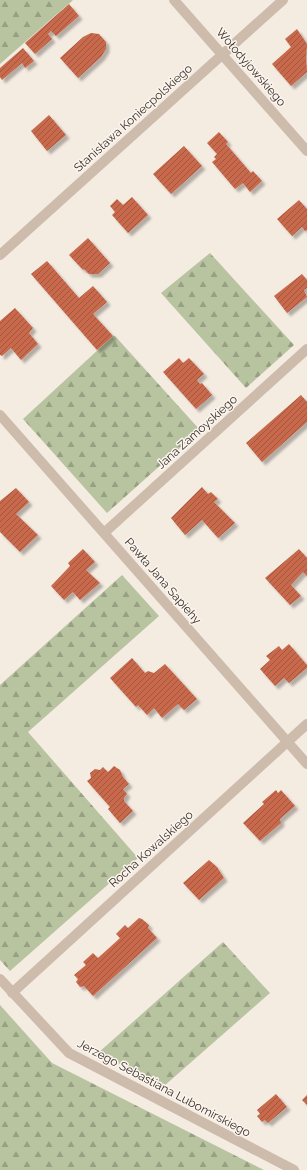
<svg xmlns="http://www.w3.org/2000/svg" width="307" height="1170" font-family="Raleway,sans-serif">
	<defs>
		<pattern id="forest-firs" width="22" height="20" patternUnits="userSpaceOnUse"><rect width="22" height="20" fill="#b8c4a0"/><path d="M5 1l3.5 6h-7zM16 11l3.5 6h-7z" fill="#97a083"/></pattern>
		<pattern id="building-hatch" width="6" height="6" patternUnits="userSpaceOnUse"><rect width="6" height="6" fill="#c8694b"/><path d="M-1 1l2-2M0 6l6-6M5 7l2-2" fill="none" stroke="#a4573f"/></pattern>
		<filter id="shadow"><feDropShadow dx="3.5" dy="3.5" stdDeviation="1" flood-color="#0004"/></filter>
	</defs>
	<rect width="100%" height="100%" fill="#f4ebe1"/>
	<path fill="url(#forest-firs)" d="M0,0H73L0,64Z
		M210,253L294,345L246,388L161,293Z
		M113,336H115L200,430L107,513L23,419Z
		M122,575L159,616L28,732L138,858L10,971L0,960V685Z
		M223,942L270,993L164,1086L98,1053Z
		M0,1005L52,1063L264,1170H0Z"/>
	<path fill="url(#building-hatch)" filter="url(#shadow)" d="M69,4L79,16L56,36L51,31L48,34L52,39L35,54L25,43Z
		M297,29L307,44L306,59L307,72L291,86L272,64L291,47L285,39Z
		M91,33L99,34L106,42V49L101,57L78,78L60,58L83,37Z
		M23,48L34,61L25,68L22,63L2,80L0,77V68Z
		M49,115L66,135L47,151L31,131Z
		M219,132L228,142L226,144L251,173L253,171L262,181L250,192L243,183L235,189L212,162L216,159L214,157L217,154L207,143Z
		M184,146L202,166L171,194L153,174Z
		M132,197L148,215L128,233L112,215L115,212L110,206L117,199L123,205Z
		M299,200L307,209V230L305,231L302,227L292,236L277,219Z
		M88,238L110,263L98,274H89L84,269L83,270L69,255Z
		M47,261L79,298L93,286L107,302L93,314L113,336L97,350L31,274Z
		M302,274L307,280V288L304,290L307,297L287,313L274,296Z
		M15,308L33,328L29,333L38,344L21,360L11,348L2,356L0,355V321Z
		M179,358L183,363L189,358L204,374L197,380L200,384L202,383L212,395L196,409L163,372Z
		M301,395L307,402V422L262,462L246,443Z
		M202,487L208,494L211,492L218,499L214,502L235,523L218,538L202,520L185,535L171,518Z
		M16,488L29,502L16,514L38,535L20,552L0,532V501Z
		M83,549L95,562L86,570L100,583L80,600L73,592L64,600L51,586L70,566L68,563Z
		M299,549L307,558V576L303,572L291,585L301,596L290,605L265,578Z
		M289,644L307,665V668L289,683L284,678L275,686L260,669L270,660L266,656L279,646L282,650Z
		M132,658L145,673L148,671L154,673L165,664L197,699L184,710L178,704L162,718L154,708L147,715L138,705L136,707L110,678Z
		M114,766L120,770L123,777L129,784L123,789L127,794L124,798V801L133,811L120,823L108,809L110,807L87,781L91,778L90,773L95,769L100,770L103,767L108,772Z
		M276,790L278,793L281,790L295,806L280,819L281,823L260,841L243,823L264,804L262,802Z
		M209,860L217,867L224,878L199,900L183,883Z
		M139,918L142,919L149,925L148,928L157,938L93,996L84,986L80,987L76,982L78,979L74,975L86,965L83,962L93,953L98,958L120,938L116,934L125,925L128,928Z
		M276,1094L287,1107L268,1123L265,1120L262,1122L257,1116L260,1114L257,1110Z
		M307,1095V1105L302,1100Z"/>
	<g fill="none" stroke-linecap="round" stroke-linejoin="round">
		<path stroke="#cdbbac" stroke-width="10" d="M174,0L307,151
			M0,255L283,0
			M0,415L307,764
			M104,533L307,349
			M0,979L69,1053L294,1170
			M12,993L307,724"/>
	</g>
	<g text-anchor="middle" stroke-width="3" stroke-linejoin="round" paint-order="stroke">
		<g font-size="12" fill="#3b302b" stroke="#fbf5ee">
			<text transform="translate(251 67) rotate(49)" y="4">Wołodyjowskiego</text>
			<text transform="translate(133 118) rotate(-42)" y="4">Stanisława Koniecpolskiego</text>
			<text transform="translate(197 432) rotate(-42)" y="4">Jana Zamoyskiego</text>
			<text transform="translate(163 581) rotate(49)" y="4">Pawła Jana Sapiehy</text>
			<text transform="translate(151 849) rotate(-42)" y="4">Rocha Kowalskiego</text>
			<text transform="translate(164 1088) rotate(28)" y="4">Jerzego Sebastiana Lubomirskiego</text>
		</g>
	</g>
</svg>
